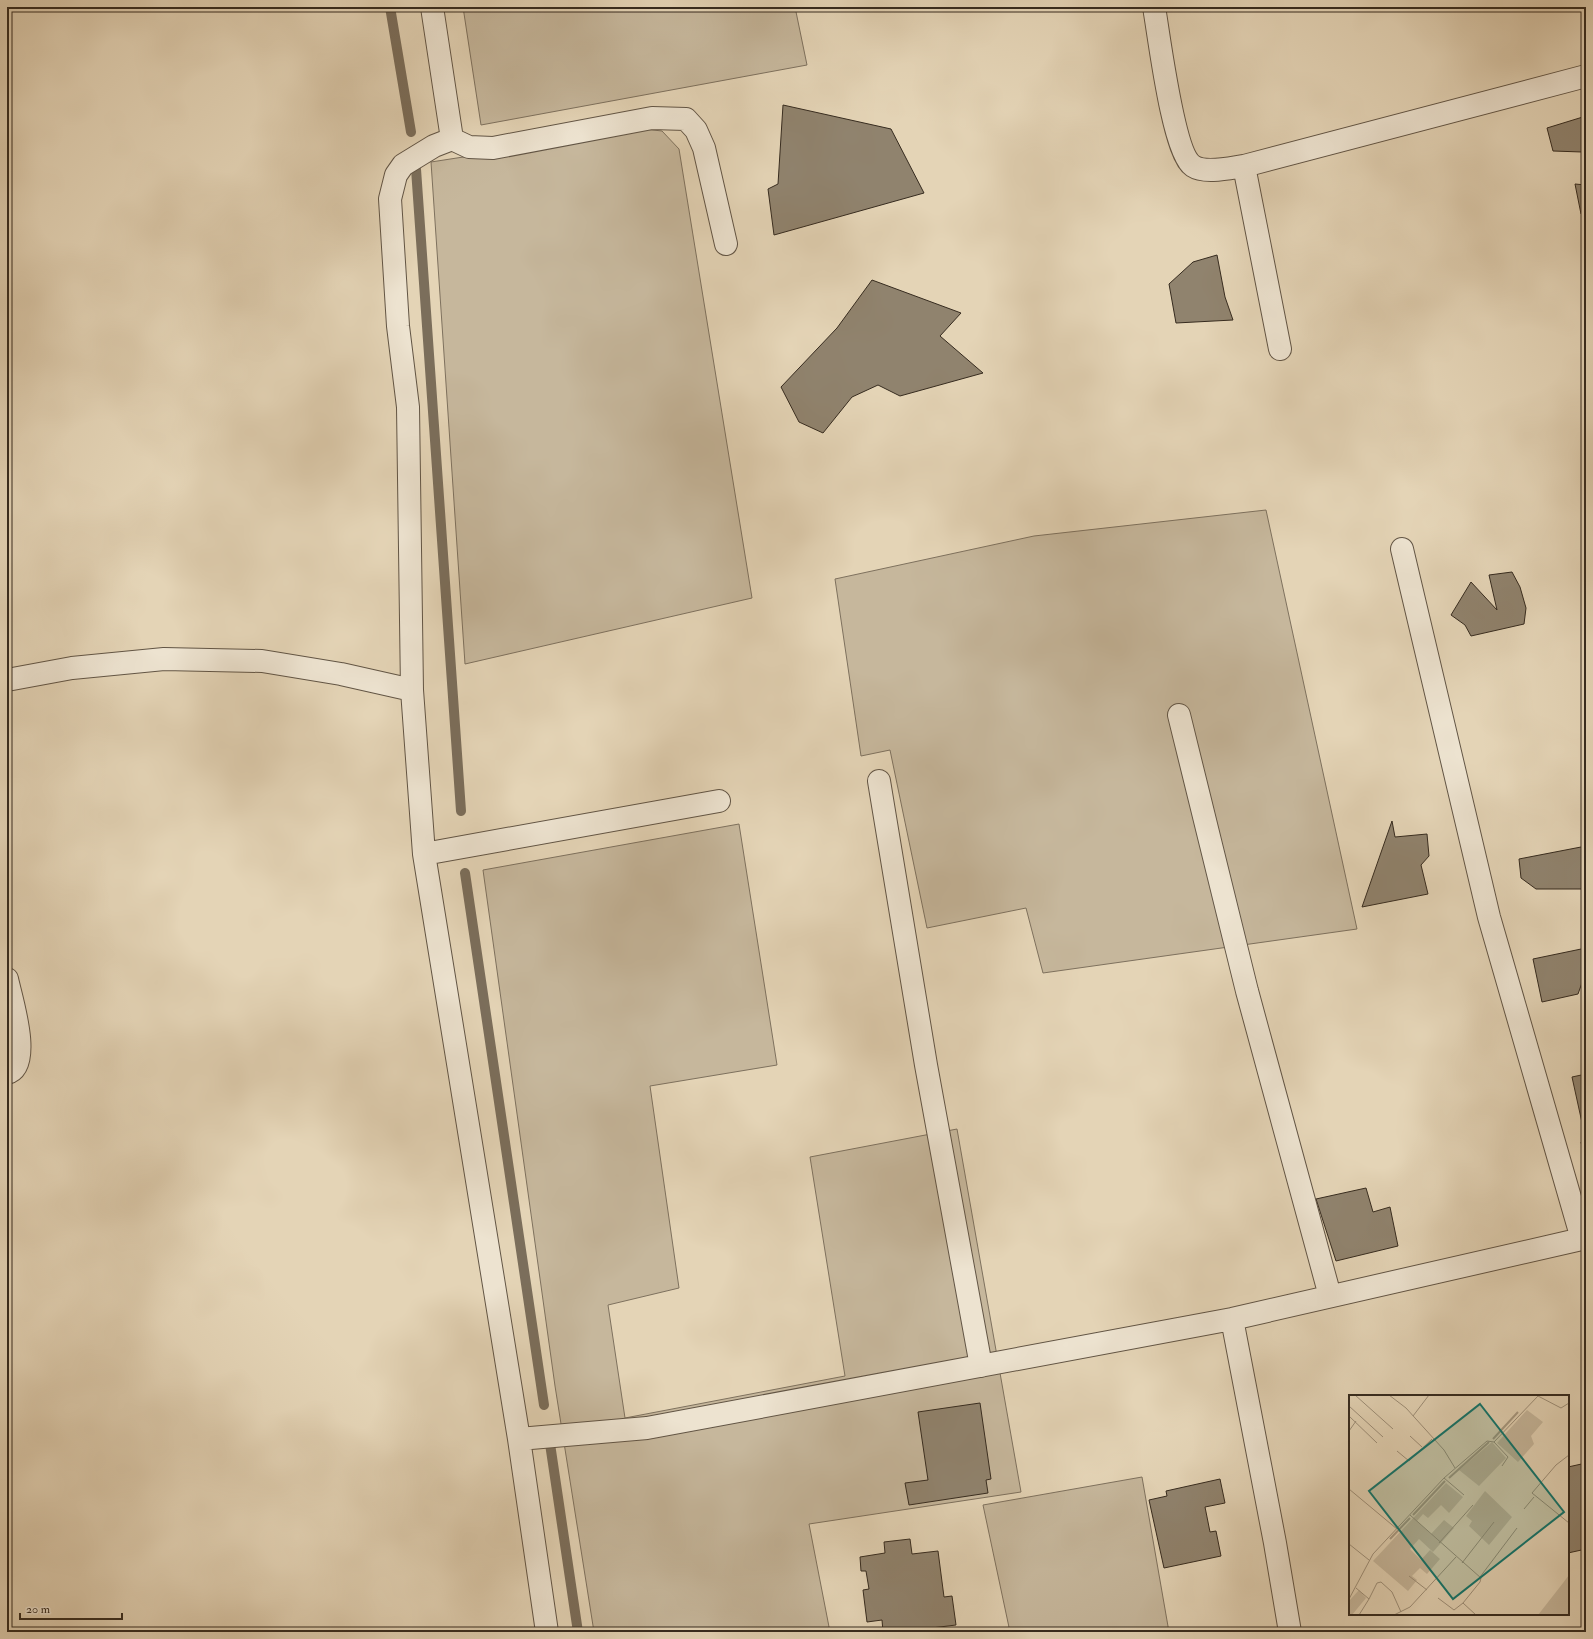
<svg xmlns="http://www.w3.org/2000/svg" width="1593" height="1639" font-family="'IM FELL Double Pica',serif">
	<rect width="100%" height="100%" fill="#e4d4b6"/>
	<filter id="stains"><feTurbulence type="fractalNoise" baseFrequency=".005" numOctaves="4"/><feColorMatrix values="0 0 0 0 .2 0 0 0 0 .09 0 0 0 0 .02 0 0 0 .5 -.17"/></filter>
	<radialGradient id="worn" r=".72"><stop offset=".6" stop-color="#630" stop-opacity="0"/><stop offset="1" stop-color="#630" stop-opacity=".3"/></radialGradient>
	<path fill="#c6b79c" stroke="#7e715e" d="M463,7H795L807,65L481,125Z
		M644,129L662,131L679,149L752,598L465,664L431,162Z
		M1266,510L1357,929L1043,973L1026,908L927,928L890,750L861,756L835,579L1034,536Z
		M739,824L777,1065L650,1086L679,1288L608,1305L625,1418L845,1376L810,1157L957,1129L1021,1492L809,1524L830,1632H594L555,1386L483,870Z
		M1142,1477L1169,1632H1010L983,1505Z"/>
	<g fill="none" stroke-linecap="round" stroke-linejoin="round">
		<path stroke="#7b6e5b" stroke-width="10" d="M390,7L411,132
			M416,169L461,811
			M465,873L544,1405
			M549,1437L578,1632"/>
	</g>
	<path fill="#90836e" stroke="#362b1f" d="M783,105L891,129L924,193L774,235L768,189L778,184Z
		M1586,116V165L1582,152L1553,151L1547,128Z
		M1575,184L1586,185V218L1581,214Z
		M1217,255L1225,297L1233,320L1176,323L1169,284L1193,262Z
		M872,280L961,313L940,336L983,373L900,396L878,385L852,397L823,433L799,422L781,387L837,328Z
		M1512,572L1520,587L1526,608L1524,624L1471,636L1465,625L1451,615L1471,582L1497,610L1489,575Z
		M1392,821L1395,837L1427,834L1429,856L1421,865L1428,894L1362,907Z
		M1581,847L1586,849V889H1536L1521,878L1519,859Z
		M1586,948V980H1583L1578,994L1542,1002L1533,959Z
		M1586,1074V1165L1581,1142L1586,1141L1572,1077Z
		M1366,1188L1373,1212L1390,1207L1398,1246L1336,1261L1316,1199Z
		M980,1403L991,1479L986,1480L988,1493L909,1505L905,1483L928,1480L918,1412Z
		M1586,1463V1549L1568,1553V1467Z
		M1220,1479L1225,1503L1205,1507L1210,1532L1216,1531L1221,1556L1164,1568L1149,1500L1167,1496L1166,1491Z
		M910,1539L912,1554L938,1551L944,1597L952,1596L956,1625L899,1632H883L882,1620L867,1622L863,1590L869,1589L866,1571H861L860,1557L885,1553L884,1542Z"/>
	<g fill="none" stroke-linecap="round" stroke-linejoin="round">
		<g stroke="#625545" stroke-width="24">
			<path id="street" d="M432,7L452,139
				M1154,7C1159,35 1173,153 1193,166C1205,174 1230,168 1244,166L1586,76
				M1244,166L1280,349
				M1402,549L1489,917L1582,1239
				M7,680L72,668L164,659L262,661L341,674L412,690
				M1179,715L1247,991L1330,1296
				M879,781L926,1065L981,1366
				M424,854L719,801
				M7,979C11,998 33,1066 7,1073
				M1232,1319L1275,1543L1290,1632
				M519,1439L647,1428L1232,1319L1586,1238
				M547,1632L519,1439L424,854L412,690L408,407L398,326L390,199L396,175L403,165L434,146L452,139L469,147L493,148L652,118L686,119L696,130L704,148L726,244"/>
		</g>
		<use href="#street" stroke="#ede3d0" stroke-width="22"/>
	</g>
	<g transform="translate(1349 1395)">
		<rect width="220" height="220" fill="#e4d4b6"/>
		<path d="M178,15L194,27L182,41L185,49L169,67L148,48ZM143,47L157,63L130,91L110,75ZM97,88L114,102L100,118L92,110L79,123L74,119L68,126L82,139L95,125L105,133L84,157L70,144L61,154L72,165L81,155L91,164L78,179L71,173L63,181L68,185L59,196L24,166ZM136,96L163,122L140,150L120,131L123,126L117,121ZM220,180V220H189L214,188ZM10,195L17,203L3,220H0V206Z" fill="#c6b79c"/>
		<path fill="none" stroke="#a99b83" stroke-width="2" d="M144,44L169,17M100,83L140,47M64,120L96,86M41,144L61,123"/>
		<path fill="none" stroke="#9e907a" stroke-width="1" d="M6,0L44,34M40,0L57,13L95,55L106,73M0,11L34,42M0,21L28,48M64,21L80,0M0,36L7,26M61,41L73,52M145,47L189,1L212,13L220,8M48,56L60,66L83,44M220,60L207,70L183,98L220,128M95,83L115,100M0,94L48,134M175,114L185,102M61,120L132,183L131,187L114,208L127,220M90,148L124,110M0,149L20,165M113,168L145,127M60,181L78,195M131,182L168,133M7,193L20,204L10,220M89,203L105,215L114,208M0,204L24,159L95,83L138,46L145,47L159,62L153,71M20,204L28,188L32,187L43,197L52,217M45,220L61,212L107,162"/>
		<path fill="#0f766e" fill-opacity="0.15" stroke="#0f766e" stroke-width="2" d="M131,9L215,117L104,204L20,96Z"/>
		<rect width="220" height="220" fill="none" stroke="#362b1f" stroke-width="2"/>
	</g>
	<rect width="1593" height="1639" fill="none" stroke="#e4d4b6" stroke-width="24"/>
	<rect x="8" y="8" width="1577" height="1623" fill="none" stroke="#362b1f" stroke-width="2"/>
	<rect x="12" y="12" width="1569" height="1615" fill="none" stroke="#362b1f"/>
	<path d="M20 1613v6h102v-6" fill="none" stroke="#362b1f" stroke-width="2"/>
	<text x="26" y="1613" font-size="12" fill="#362b1f" stroke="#ede3d0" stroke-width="3" paint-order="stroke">20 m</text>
	<rect width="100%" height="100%" filter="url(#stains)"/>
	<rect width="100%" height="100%" fill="url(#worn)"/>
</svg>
